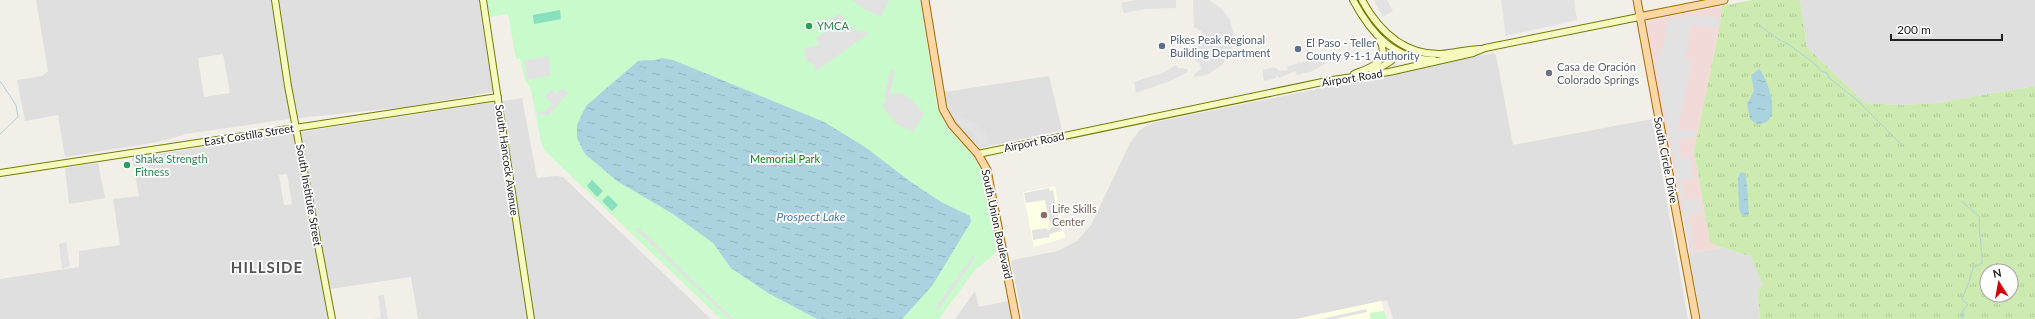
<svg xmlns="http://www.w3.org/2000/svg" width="2035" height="319" font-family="Lato,sans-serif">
	<defs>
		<pattern id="grass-tufts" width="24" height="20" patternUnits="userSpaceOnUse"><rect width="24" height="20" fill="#cdebb0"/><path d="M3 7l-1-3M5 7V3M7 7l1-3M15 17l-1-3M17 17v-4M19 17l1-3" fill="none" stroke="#b0c997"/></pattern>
		<pattern id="water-ripples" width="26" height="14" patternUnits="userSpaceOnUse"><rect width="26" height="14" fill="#aad3df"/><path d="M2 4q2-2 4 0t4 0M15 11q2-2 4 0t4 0" fill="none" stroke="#92b5bf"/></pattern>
	</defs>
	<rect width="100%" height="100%" fill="#f2efe9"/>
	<path fill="#e0dfdf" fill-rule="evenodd" d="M36,0H479L493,92L406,107L289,119L186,134L158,142L65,157L58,115L25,121L17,80L42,76L48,71ZM223,54L230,93L204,97L198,58Z
		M1800,0H2035V86L1937,103L1900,105L1865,103L1807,47Z
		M1493,53L1496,55L1513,145L1652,119L1688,319H1393L1387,300L1296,319H1023L1011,262L1013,260L1058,251L1077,241L1091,225L1130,143L1139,131L1146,126L1156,122Z
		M1049,76L1062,130L980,148L955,122L947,104L944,92Z
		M522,98L537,178L556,176L563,177L711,319H418L411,277L323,290L328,319H0V279L79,267V251L120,245L113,199L139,196L132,158ZM287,174L292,204L284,205L279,175Z
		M98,163L105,198L69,204L65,168Z
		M1722,247L1745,255L1750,253L1763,285L1757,290L1760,319H1701L1689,254Z
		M975,291L979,307L1008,301L1012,319H955Z"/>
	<path fill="#f2dad9" d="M1722,6L1720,24L1694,151L1710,243L1722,247L1689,254V248L1683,216L1681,213L1669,143L1666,135L1646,21Z"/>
	<path fill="#ffffe5" d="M1055,186L1065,238L1034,247L1023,192Z
		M1381,301L1384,311L1370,313L1371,319H1296Z"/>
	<path fill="url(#grass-tufts)" fill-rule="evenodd" d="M1752,0H1800L1807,47L1865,103L1900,105L1937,103L2035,86V319H1760L1757,290L1763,285L1750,254L1745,255L1710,243L1694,151L1720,24L1722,6ZM1987,271H2011V295H1987Z"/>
	<path fill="#c8facc" d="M487,0H920L937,107L948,128L973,155L982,171L995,237L996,253L975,270L939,319H721L545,151L541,142L531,90L524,78L520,59H516L508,14L490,17Z
		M1384,311L1387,319H1371L1370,313Z"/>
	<path fill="#88e0be" d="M560,10L561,19L534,24L533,15Z
		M592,180L603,191L597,197L587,186Z
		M608,195L618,205L612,211L602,201Z"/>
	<path fill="#e2e2e2" d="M852,0H889L881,17L865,9Z
		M1135,0H1176V8L1145,9L1124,13L1121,3Z
		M1193,0H1209L1221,8L1230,20L1234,36L1231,51L1222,65L1207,75L1194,77V74L1201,69L1199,63L1195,60L1194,47L1200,45L1203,36L1201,31L1194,27Z
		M1374,0H1387L1393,11L1383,17Z
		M1501,0H1574L1577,20L1506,36Z
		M840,13L847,25L859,31H867L869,33L816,71L811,62H807L804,48L819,45L816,38L826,31L822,25Z
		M1689,16L1719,17L1718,28L1691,24L1685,59L1692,60L1678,129L1696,131L1695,137L1678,140L1681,158L1690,157L1693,178L1682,180L1685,200L1698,198L1701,212L1688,215L1695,250L1691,251L1656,62L1663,47L1668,20Z
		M1322,52L1324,55L1328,52L1333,59L1313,71L1297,75L1295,71L1279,78L1277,75L1276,78L1265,81L1263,78V70L1274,67L1280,71L1288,70L1287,67L1301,62L1302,65V62L1309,61Z
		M548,56L551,75L527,80L524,61Z
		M1176,65L1178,68L1187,69L1188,72L1170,81L1136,93L1134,82L1165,72Z
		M891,70L895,71L890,92L896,95L898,92L905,95L914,102L924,114L913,132L897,124L882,106L887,98L884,97Z
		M562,88L568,93L548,116L544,114L538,116L537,112L546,111L552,104L545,97L551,90L556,94Z
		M951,110L962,118L976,123L986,134L989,143L984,145L979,143L972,132L965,129L957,122Z
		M1049,188L1050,191L1053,190L1061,231L1049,234L1050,237L1033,240L1032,230L1047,228L1048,231L1053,226L1050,225L1045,200L1026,203L1024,193Z
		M638,227L733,319H729L635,229Z
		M66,242L70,266L62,269L59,244Z
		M973,256L975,258L939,309L936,307Z
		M384,295L388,319H374L381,317L378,296Z
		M1366,309L1367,312L1335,319H1321Z"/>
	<path fill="url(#water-ripples)" d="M662,58L673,60L824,122L865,147L911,182L941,202L970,216L971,222L932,286L902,319H817L768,293L731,268L713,243L673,214L617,181L585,154L577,138V125L586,106L638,61C648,59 652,62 662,58Z
		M1759,69C1767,77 1777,108 1770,118C1768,123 1760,124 1756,124L1750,119L1747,104L1754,91L1751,75Z
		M1743,172L1746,175L1749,214L1743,217L1739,209L1738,177L1740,173Z"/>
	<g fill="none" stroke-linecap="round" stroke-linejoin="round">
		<path stroke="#aad3df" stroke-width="1" d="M1760,26L1781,41L1788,44L1815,64L1821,71L1827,73L1829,78L1858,101L1903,146
			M0,81L16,105L18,117L0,134
			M1961,201L1980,217C1977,224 1983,251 1982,263L1973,268L1969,282L1962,299L1968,305L1963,310L1962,319"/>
		<g stroke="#707d05" stroke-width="8">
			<path id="secondary" d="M275,0L288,86L332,319
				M483,0L531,319
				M1353,0C1371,33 1393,60 1434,60
				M1362,0C1379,31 1403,55 1441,54C1455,53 1468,49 1481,49
				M1372,70L1380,68L1391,61
				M1354,74C1371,67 1390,63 1380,40
				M978,154L1332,80L1389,72L1473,53L1485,48L1639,17
				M0,173L498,97"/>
		</g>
		<g stroke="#a06b00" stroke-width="9">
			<path id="primary" d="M925,0L943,109L952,125L978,154L987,170L1016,319
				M1637,0L1696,319
				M1639,17L1724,0"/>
		</g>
		<use href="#secondary" stroke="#f7fabf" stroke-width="6"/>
		<use href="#primary" stroke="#fcd6a4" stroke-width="7"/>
	</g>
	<g fill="#2e9e5b" stroke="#fff" stroke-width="1.5">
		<circle cx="809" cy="26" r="4"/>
		<circle cx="127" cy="165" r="4"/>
	</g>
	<g fill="#5c6f8a" stroke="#fff" stroke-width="1.5">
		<circle cx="1162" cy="46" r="4"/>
		<circle cx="1298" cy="49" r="4"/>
	</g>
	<circle fill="#6b7280" stroke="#fff" stroke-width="1.5" cx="1549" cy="73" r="4"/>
	<circle fill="#8d6e63" stroke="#fff" stroke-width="1.5" cx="1044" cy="215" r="4"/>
	<g text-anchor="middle" stroke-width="3.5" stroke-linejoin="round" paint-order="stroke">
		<g font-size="11" fill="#27864d" stroke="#fff" text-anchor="start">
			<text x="817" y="30">YMCA</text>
			<text x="135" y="163">Shaka Strength<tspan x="135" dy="13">Fitness</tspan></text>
		</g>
		<g font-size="11" fill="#4e5e75" stroke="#fff" text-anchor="start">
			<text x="1170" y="44">Pikes Peak Regional<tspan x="1170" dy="13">Building Department</tspan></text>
			<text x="1306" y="47">El Paso - Teller<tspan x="1306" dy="13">County 9-1-1 Authority</tspan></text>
		</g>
		<g font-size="11" fill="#5b616d" stroke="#fff" text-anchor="start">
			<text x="1557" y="71">Casa de Oración<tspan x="1557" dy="13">Colorado Springs</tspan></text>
		</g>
		<g font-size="11" fill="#222" stroke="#fff">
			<text transform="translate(1352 78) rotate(-9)" y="4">Airport Road</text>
			<text transform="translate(249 135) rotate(-9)" y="4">East Costilla Street</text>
			<text transform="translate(1034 142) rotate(-12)" y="4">Airport Road</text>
			<text transform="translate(507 160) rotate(82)" y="4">South Hancock Avenue</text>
			<text transform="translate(1666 160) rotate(79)" y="4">South Circle Drive</text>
			<text transform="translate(309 195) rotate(80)" y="4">South Institute Street</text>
			<text transform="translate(997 224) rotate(78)" y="4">South Union Boulevard</text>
		</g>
		<g font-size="11" fill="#0c8416" stroke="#fff">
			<text x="785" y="163">Memorial Park</text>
		</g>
		<g font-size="11" fill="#785e54" stroke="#fff" text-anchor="start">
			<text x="1052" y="213">Life Skills<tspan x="1052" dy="13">Center</tspan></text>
		</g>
		<g font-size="12" font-style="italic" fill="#4a7aab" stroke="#fff">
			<text x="811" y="221">Prospect Lake</text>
		</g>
		<g font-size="15" font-weight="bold" letter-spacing="1" fill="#555" stroke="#fff">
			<text x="267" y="273">HILLSIDE</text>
		</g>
	</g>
	<g transform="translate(1999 283) rotate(349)"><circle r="19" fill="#ffffff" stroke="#a7a7a7"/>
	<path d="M0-3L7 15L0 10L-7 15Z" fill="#d40000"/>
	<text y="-6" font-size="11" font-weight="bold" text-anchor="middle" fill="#222222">N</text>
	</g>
	<path d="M1891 34v6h111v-6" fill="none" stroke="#222222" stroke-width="2"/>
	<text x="1897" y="34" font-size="12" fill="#222222" stroke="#ffffff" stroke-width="3" paint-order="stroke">200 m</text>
</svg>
